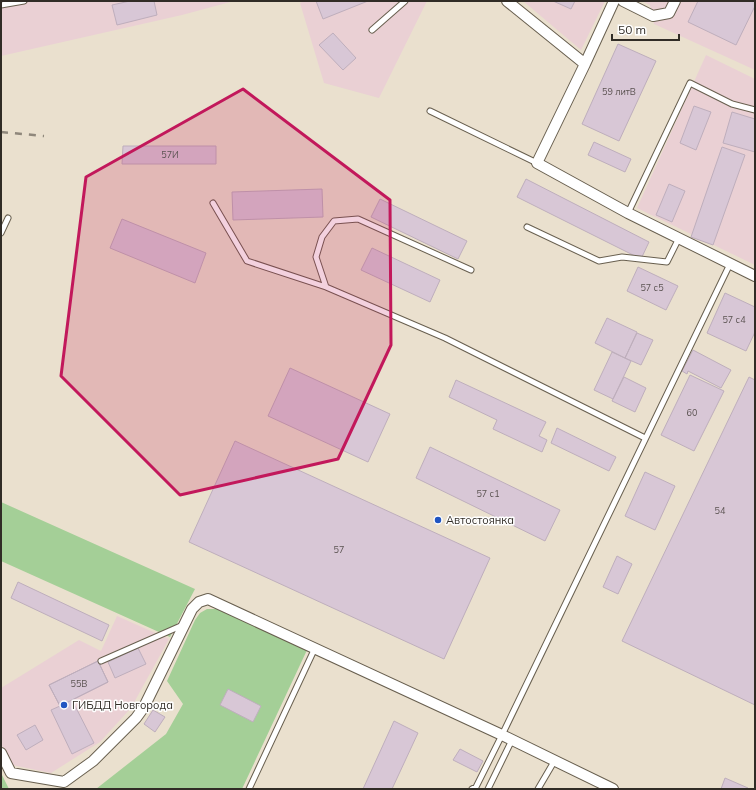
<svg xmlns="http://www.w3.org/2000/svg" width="756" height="790" font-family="Mulish,sans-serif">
	<rect width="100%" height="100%" fill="#eae0ce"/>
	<path fill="#ead0d4" d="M1,1H234L182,15L1,56Z
		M304,1H427L379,98L324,83L300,3Z
		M523,1H605L581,50Z
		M642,1H755V70L654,24L650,5Z
		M706,55L755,79V265L637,208Z
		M117,616L169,639L131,708L100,742L51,773L12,765L1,744V688L79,640L101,651Z"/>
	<path fill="#a4cf97" d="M1,502L195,589L170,637L1,561Z
		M207,609H217L307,650L242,789H96L166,734L183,704L167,681L195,620L200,613Z
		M1,773L9,789H1Z"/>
	<path fill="#d8c7d6" stroke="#beaebc" d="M130,1H154L157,15L117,25L112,5Z
		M316,1H368L323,19Z
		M553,1H575L571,9Z
		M698,1H755V6L736,45L688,22Z
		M333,33L356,58L343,70L319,45Z
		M618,44L656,61L619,141L582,124Z
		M694,106L711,112L696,150L680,143Z
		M732,112L755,119V152L723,143Z
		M594,142L631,159L625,172L588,155Z
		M123,146H216V164H122Z
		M722,147L745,155L713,245L691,237Z
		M526,179L649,242L641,259L517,197Z
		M669,184L685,191L672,222L656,215Z
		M322,189L323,217L233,220L232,192Z
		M380,199L467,241L458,259L371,217Z
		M122,219L206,253L195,283L110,248Z
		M372,248L440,280L430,302L361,270Z
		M638,267L678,286L666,310L627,291Z
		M725,293L755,307V332L746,351L707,333Z
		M607,318L637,332L625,358L595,343Z
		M637,333L653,340L641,365L625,358Z
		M693,350L731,370L721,388L688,371L687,374L682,371Z
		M612,352L631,361L613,399L594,390Z
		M290,368L390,414L368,462L268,416Z
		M690,375L724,391L694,451L661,435Z
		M624,377L646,388L635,412L612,401Z
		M749,377L755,380V705L622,641Z
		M456,380L546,422L539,436L547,440L542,452L493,429L497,420L449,397Z
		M557,428L616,457L609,471L551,443Z
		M235,441L490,558L444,659L189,542Z
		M430,447L560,510L545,541L416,478Z
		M645,472L675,486L655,530L625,516Z
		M617,556L632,564L618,594L603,587Z
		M18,582L109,625L102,641L11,598Z
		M138,648L146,664L115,678L108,662Z
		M98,661L108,682L72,700L94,743L72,754L51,710L60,706L49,685Z
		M98,661L108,682L60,706L49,685Z
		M228,689L261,706L253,722L220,705Z
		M153,710L165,717L155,732L144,724Z
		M394,721L418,733L392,789H363Z
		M35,725L43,740L26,750L17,735Z
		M460,749L483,761L477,772L453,760Z
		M725,778L748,788V789H721Z"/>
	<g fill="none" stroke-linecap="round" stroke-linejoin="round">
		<g stroke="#685f4f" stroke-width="7">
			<path id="lane" d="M1,5L24,1
				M372,30L405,1
				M430,111L537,163
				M213,203L247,261L326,287L445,338L645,438
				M628,213L690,83L732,104L755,110
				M527,227L599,261L622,257L667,262L679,238
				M1,233L8,218
				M326,287L316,257L322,237L334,221L358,219L471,270
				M101,661L183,625
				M249,789L315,648
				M472,789L476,787L502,735L730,264
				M488,789L512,740
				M538,789L555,760"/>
		</g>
		<g stroke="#685f4f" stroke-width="12">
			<path id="street" d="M507,1L585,64L537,163L628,213L755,276
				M623,1L653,16L669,13L675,1
				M585,64L614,1
				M1,753L11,773L64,782L93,761L136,718L144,707L192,609L199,602L208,599L502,735L613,789"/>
		</g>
		<use href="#lane" stroke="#fff" stroke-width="5"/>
		<use href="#street" stroke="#fff" stroke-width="10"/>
		<path stroke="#8f877b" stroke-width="2.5" stroke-dasharray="7 7" stroke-linecap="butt" d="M1,132L44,136"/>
	</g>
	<path fill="#c2185b" fill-opacity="0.2" stroke="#c2185b" stroke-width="3" stroke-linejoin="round" d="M243,89L390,200L391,345L338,459L180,495L61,376L86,177Z"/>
	<g fill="#2155c2" stroke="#fff" stroke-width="1.5">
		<circle cx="438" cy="520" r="4"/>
		<circle cx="64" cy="705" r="4"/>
	</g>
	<g text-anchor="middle" stroke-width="3" stroke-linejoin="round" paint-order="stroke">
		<g font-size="9" fill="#5b5352">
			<text x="619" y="95">59 литВ</text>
			<text x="170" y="158">57И</text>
			<text x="652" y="291">57 с5</text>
			<text x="734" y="323">57 с4</text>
			<text x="692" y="416">60</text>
			<text x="488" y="497">57 с1</text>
			<text x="720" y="514">54</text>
			<text x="339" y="553">57</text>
			<text x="79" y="687">55В</text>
		</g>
		<g font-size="11" fill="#312c26" stroke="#fff" text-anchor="start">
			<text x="446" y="524">Автостоянка</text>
			<text x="72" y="709">ГИБДД Новгорода</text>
		</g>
	</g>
	<rect width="756" height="790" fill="none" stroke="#312c26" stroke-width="4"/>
	<path d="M612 34v6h67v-6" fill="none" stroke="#312c26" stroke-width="2"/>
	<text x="618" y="34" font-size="12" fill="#312c26" stroke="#ffffff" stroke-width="3" paint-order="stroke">50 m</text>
</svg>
